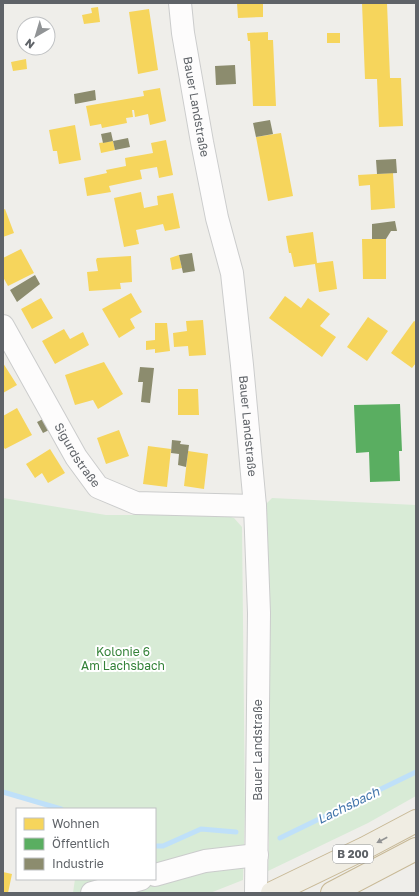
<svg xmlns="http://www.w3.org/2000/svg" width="419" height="896" font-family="'Golos Text',sans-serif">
	<rect width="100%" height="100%" fill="#efeeea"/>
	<path fill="#d8ebd6" d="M3,498L106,515H224L234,518L242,527L245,810L243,880L210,893H73L75,879H155V809H61L3,792Z
		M272,498L416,505V796L368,823L268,871L269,842L267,817L263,507Z"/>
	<path fill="#f6d55c" d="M237,3H263V17L238,18Z
		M362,3H387L390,78H401L403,126L379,127L377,79H365Z
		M98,7L100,22L84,24L82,15L92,13L91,8Z
		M149,9L158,70L138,74L129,12Z
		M268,32V40H273L276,106H253L250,41H248L247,33Z
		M327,33H340V43H327Z
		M26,59L27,69L13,71L11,62Z
		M160,88L166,121L150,125L148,114L135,117L134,110H132L133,117L126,118L127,123L102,128L101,124L90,126L86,106L144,96L143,91Z
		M75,125L81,160L59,164L57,151H53L49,130Z
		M281,133L293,196L268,201L256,137Z
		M166,140L173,175L159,178L157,167L140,170L142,179L109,186L111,192L87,196L84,178L107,173L106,170L126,166L125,158L153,153L151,143Z
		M113,141L115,150L101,153L99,143Z
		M393,173L395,208L371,210L370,185L359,186L358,175Z
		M141,192L144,208L158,205L157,196L173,193L180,228L165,231L163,224L136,230L139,244L124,247L114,198Z
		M5,209L14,233L3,237V210Z
		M313,232L317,263L333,261L337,289L319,292L315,264L294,267L291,253H289L286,236Z
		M362,239H386V279H363Z
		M21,249L34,273L8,286L3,277V258Z
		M179,255L182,268L172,270L170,258Z
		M131,256L132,282L120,283L121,289L89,291L87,272L98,271L96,260L97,258Z
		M131,293L142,312L130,319L135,328L119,338L102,309Z
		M285,296L301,308L308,298L330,314L320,326L336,337L322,357L269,318Z
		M41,298L53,318L32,329L21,309Z
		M368,317L388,331L367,361L347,347Z
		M203,320L206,355L189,356L188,346L174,347L173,333L187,331L186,321Z
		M414,321L416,322V363L412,368L391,353Z
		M155,323H167L170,351L155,353V349L146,350V341L155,340Z
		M64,329L70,339L83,332L89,345L55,364L42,341Z
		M104,362L123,394L98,409L93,400L75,405L65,375Z
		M3,363L17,385L3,393Z
		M178,389H198L199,415H178Z
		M17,408L32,435L5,449L3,446V416Z
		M119,430L129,456L106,464L97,438Z
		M148,446L171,449L167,487L143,484Z
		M50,449L65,473L48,483L42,473L35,478L26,464Z
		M188,451L208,454L204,489L184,486Z
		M3,872L12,874L8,893H3Z"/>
	<path fill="#5aae61" d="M400,404L402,451H399L400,481L370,482L369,452L356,453L354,405Z"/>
	<path fill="#8c8c6e" d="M235,65L236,84L216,85L215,66Z
		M95,90L96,100L75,104L74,94Z
		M270,120L273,134L256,137L253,123Z
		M111,132L113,141L103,143L101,134Z
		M128,138L130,147L115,150L113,141Z
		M396,159L397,173L377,174L376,160Z
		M395,221L397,231H391L386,239H372V224Z
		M192,253L195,271L183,273L179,255Z
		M35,275L40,284L17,302L10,290Z
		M140,367L154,368L150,403L141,402L143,382H138Z
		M43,419L49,430L43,433L37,422Z
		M172,440L181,441L180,444L189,445L186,467L178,465L179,454L171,453Z"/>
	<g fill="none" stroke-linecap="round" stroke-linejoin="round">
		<path stroke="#bfe0f9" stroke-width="5" d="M3,792L61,809
			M280,838L416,772
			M155,846H163L201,829L236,832"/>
		<g stroke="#cbcccc" stroke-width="24">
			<g id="minor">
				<path id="s1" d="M180,3L183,33L202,142L217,218L232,273L242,365L255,506L259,613L256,893"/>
				<path id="s2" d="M3,326L76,457L98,487L136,503L255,506"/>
				<path d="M155,875L205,861L257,855"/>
				<path d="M92,893L141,879"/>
			</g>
		</g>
		<g stroke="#c8b996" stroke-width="24">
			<path id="highway" d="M272,893L365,848L416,821
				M332,893L416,849"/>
		</g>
		<use href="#minor" stroke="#fdfcfc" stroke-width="22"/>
		<use href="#highway" stroke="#f0ede3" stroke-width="22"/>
	</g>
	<defs><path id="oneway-solid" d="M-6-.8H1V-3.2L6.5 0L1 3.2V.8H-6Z"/></defs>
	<use fill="#929393" href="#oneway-solid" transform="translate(382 840) rotate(152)"/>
	<g text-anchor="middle" stroke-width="4" stroke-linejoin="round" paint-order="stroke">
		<rect fill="#fff" stroke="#8f9295" stroke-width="1" x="333" y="845" width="40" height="18" rx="3"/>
		<g font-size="11" font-weight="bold" fill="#5f6368">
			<text x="353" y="858">B 200</text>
		</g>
		<g font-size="12" fill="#5f6368" stroke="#fff">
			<text dy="4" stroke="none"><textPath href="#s1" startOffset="105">Bauer Landstraße</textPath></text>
			<text dy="4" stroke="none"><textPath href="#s1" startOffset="429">Bauer Landstraße</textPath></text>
			<text dy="4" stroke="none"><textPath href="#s2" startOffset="149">Sigurdstraße</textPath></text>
			<text transform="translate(258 750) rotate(-90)" y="4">Bauer Landstraße</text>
		</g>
		<g font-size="12" fill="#348238" stroke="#fff">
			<text x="123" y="656">Kolonie 6<tspan x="123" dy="14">Am Lachsbach</tspan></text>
		</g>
		<g font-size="13" font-style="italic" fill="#4174aa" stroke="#fff">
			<text transform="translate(348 805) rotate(-26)" y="5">Lachsbach</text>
		</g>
	</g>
	<rect width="419" height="896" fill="none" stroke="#5f6368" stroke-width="8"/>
	<rect x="16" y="808" width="140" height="72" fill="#ffffff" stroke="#bfc1c3"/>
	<rect x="24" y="818" width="20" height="12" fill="#f6d55c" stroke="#bfc1c3"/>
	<text x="52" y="828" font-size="12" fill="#5f6368">Wohnen</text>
	<rect x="24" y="838" width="20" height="12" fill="#5aae61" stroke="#bfc1c3"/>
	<text x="52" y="848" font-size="12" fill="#5f6368">Öffentlich</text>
	<rect x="24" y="858" width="20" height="12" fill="#8c8c6e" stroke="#bfc1c3"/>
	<text x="52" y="868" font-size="12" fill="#5f6368">Industrie</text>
	<g transform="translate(36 36) rotate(218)"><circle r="19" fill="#ffffff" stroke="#bfc1c3"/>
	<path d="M0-3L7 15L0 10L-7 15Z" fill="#919496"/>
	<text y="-6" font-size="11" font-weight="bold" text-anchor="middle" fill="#5f6368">N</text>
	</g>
</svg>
